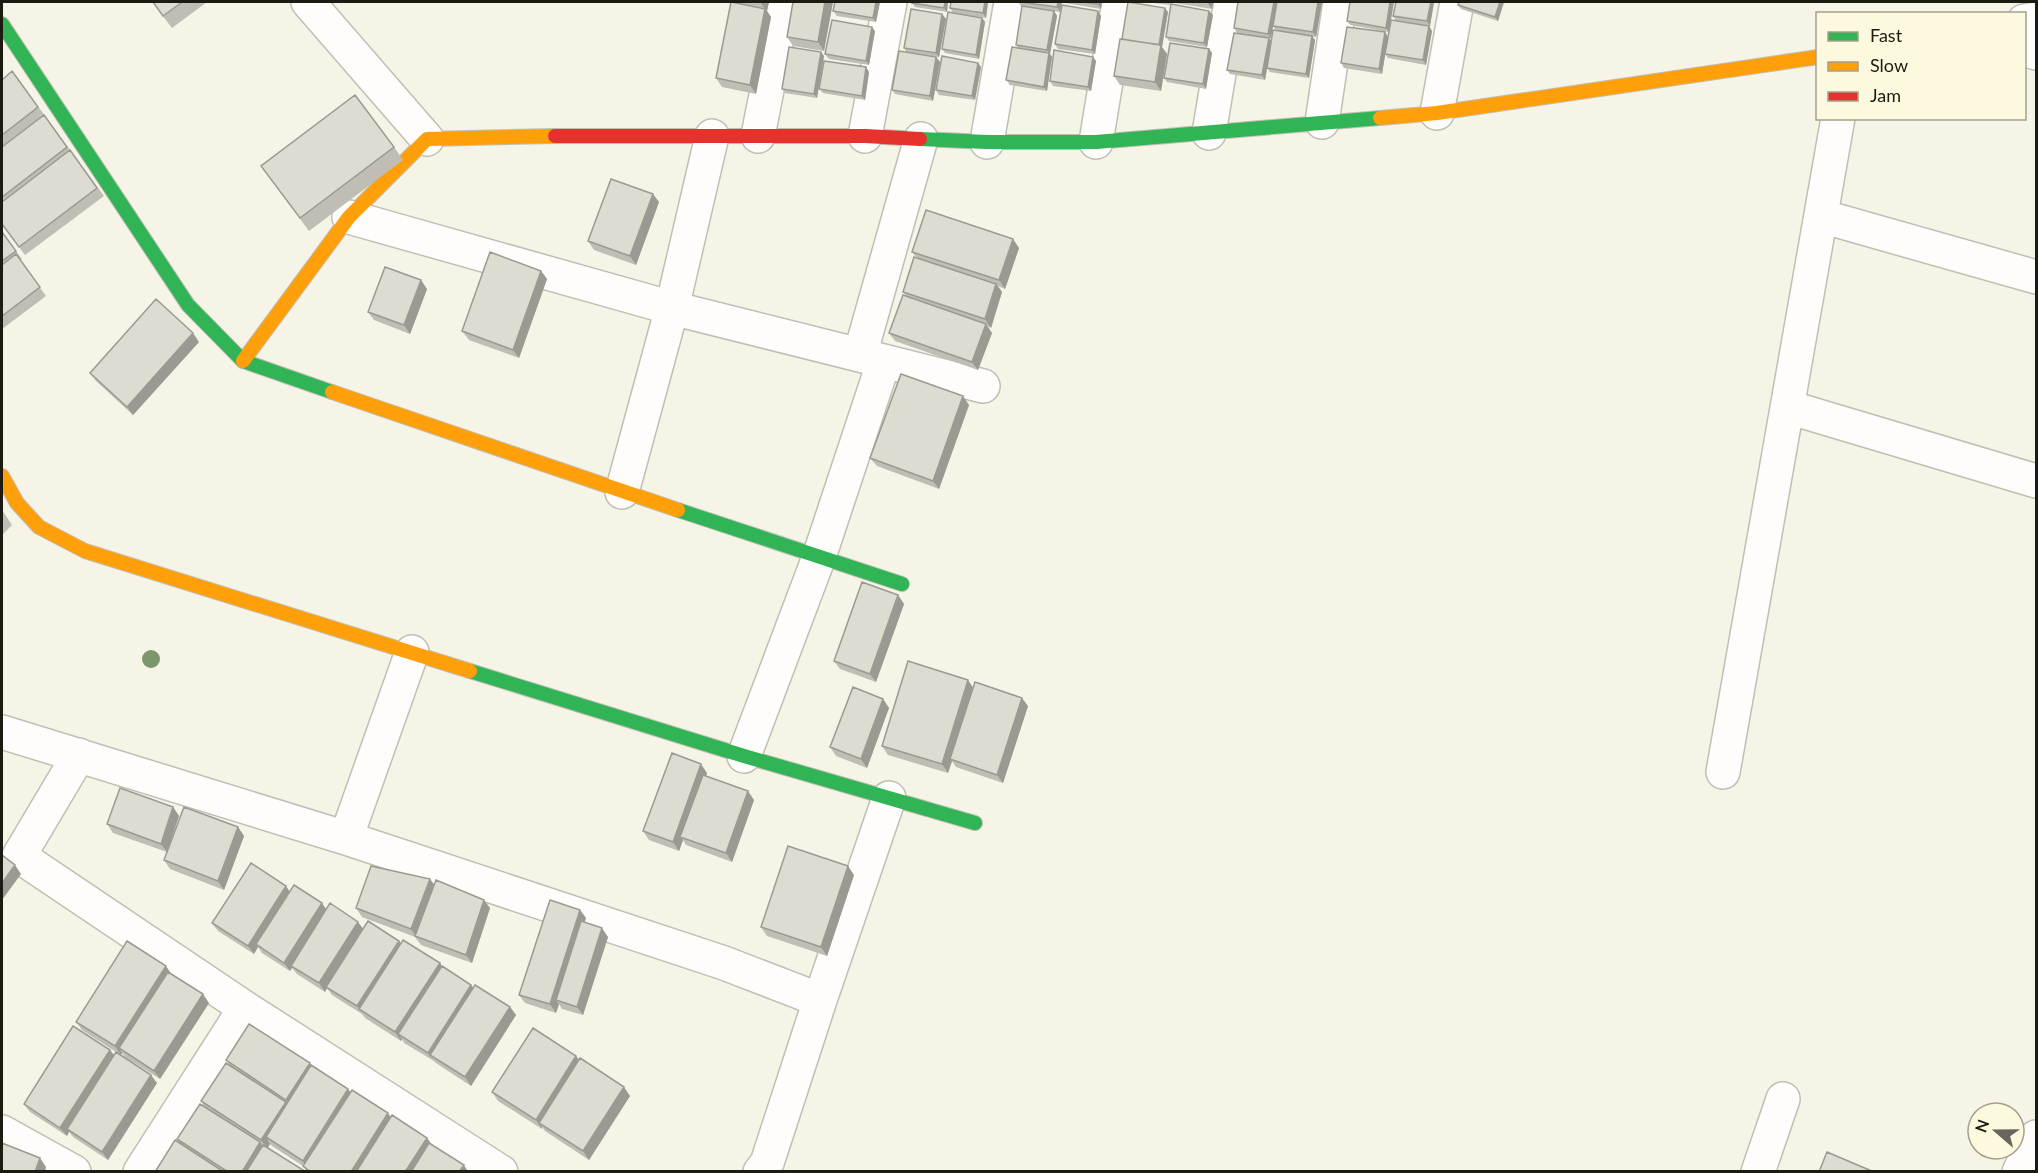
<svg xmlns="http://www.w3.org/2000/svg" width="2038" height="1173" font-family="Lato,sans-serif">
	<rect width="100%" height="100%" fill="#f6f4e6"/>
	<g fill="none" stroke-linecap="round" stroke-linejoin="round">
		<g stroke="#c0bfb4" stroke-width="36">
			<path id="street" d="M308,2L427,139
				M2024,21L2036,19
				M2024,49L2036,53
				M1437,113L1457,2
				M1322,122L1340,2
				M1209,133L1231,2
				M758,136L784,2
				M865,136L890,2
				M987,142L1011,2
				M1096,142L1119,2
				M1821,216L2036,277
				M349,217L672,308L983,386
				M860,355L921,139
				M1788,407L2036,481
				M622,492L672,308L712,136
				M2,732L346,838L724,963L820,1000L767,1163L760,1172
				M79,755L19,856L245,1008L501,1172
				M744,756L819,557L884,361
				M1723,772L1838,118
				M346,838L412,652
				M820,1000L889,798
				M2,1132L74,1172
				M140,1172L245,1008
				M1758,1172L1783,1099
				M2019,1172L2036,1137"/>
		</g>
		<g stroke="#c0bfb4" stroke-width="16">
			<path id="fast" d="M2,24L188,305L243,361L332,392
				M920,139L987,142H1096L1380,118
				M678,510L902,584
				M470,671L744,756L975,823"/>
		</g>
		<g stroke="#c0bfb4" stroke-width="16">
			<path id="slow" d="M1380,118L1437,113L1818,57
				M243,361L349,217L427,139L555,136
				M332,392L678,510
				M2,476L17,503L39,527L85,551L470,671"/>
		</g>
		<g stroke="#c0bfb4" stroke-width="16">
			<path id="jam" d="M555,136H865L920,139"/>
		</g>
		<use href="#street" stroke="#fefdfb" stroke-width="33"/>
		<use href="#fast" stroke="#30b455" stroke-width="14"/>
		<use href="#slow" stroke="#ff9f0a" stroke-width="14"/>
		<use href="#jam" stroke="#e5322d" stroke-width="14"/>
	</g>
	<circle fill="#7c976b" cx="151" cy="659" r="9"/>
	<path fill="#bfbdb4" d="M152,2H207L172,28Z
		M733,2H769L767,11L771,17L756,94L722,87L716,78L734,3Z
		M793,2H833L824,51L793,46L787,37Z
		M880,2L876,22L837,16L833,11Z
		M912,2H948L947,12L915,7L912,3Z
		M951,2H988L986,18L953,13L950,8Z
		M1018,2H1062L1060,12L1021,6Z
		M1065,2H1102L1101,9L1065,3Z
		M1145,2H1172L1171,4L1209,11L1213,15L1207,47L1169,41L1166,37L1171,5Z
		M1174,2H1213L1212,9L1175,3Z
		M1238,2H1276L1277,3V2H1322L1316,37L1276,30L1273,26L1271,38H1269L1271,41L1312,36L1315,40L1309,78L1270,72L1267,68L1265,80L1230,74L1227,70L1237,33L1234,28Z
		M1396,2H1434L1430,26L1398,21L1432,31L1426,65L1388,58L1385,54L1389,32L1350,25L1347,21L1391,20L1396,21L1393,16Z
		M1459,2H1504L1498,21L1461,9L1458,5Z
		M1054,11L1057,16L1050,54L1052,57L1047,91L1010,85L1006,80L1018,48L1016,45Z
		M1098,11L1101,16L1095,54L1058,49L1055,44Z
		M1168,12L1162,47L1167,54L1161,91L1120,85L1114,76Z
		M942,14L946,19L939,57L909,53L936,57L940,62L933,101L895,94L892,90L907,53L904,48Z
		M982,18L985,22L979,59L945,53L942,49Z
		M875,31L869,65L829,59L825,54Z
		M1385,32L1388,37L1382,74L1344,68L1341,63Z
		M1209,49L1212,53L1206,89L1167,82L1164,78Z
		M824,56L817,98L785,93L782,89Z
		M1093,57L1096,61L1091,91L1053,86L1050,81Z
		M978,63L981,67L975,100L939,95L936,90Z
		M12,71L104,196L25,255L2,224V80Z
		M869,72L865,100L823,93L819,89Z
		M394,147L403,160L309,231L270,178Z
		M659,202L636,265L594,250L588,241Z
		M2,232L22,259L20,260L46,296L2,329Z
		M1013,239L1019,248L1005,289L998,286L1002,292L991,328L987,326L992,333L978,370L895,341L889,333L906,296L903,292L917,258L912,252Z
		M541,271L547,279L519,358L469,340L462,331Z
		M427,289L410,334L374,320L368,312Z
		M199,342L133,415L96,381L90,373Z
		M969,405L939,489L877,466L870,458Z
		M2,510L12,525L2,535Z
		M898,595L904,604L876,682L840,669L834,661Z
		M883,699L889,708L867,768L836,756L830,747Z
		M1028,706L1003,783L956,767L952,761L948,773L888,755L882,746Z
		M707,773L706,776L754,800L732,862L686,845L683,840L679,851L649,840L643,831Z
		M173,807L179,816L167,851L238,827L244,836L224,890L170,869L164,860L167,852L113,833L107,824Z
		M854,875L827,956L767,936L761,927Z
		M430,879L434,885L490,908L472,963L421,945L415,937L362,917L356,908Z
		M326,909L363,928L401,943L442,966L473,987L510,1007L516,1015L471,1086L436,1063L434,1061L404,1043L402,1039L401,1041L365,1018L362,1014L332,995L327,988L325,992L297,974L292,968L290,971L262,953L258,947L254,954L218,931L212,923Z
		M580,910L586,918L584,922L608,937L583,1015L562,1009L559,1004L556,1013L525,1003L519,995Z
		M171,974L209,1003L160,1079L125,1057L122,1053L121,1055L157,1083L108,1160L73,1137L69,1132L67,1136L30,1112L24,1104L110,1050L114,1055L116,1052L82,1030L76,1022Z
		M576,1056L579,1060L630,1096L589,1160L545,1131L542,1127V1129L498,1101L492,1092Z
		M226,1060L311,1065L348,1089L350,1092L391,1117L427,1138L431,1144L468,1172H307L303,1166L272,1146L270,1144L268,1148L304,1172H155L181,1144L177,1139L205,1107L201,1101L230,1066Z"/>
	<path fill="#9b9a92" d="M761,2H769L767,11L771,17L756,94L750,85L765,9L761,3Z
		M825,2H833L824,51L818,42Z
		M876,2H880L876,22L873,18Z
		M945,2H948L947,12L944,8Z
		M985,2H988L986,18L983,13Z
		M1058,2H1062L1060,12L1057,7Z
		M1099,2H1102L1101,9L1098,4Z
		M1207,2H1213L1212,9Z
		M1274,2H1276L1277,3L1271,38L1268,34Z
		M1318,2H1322L1316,37L1313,32Z
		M1390,2H1394L1389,32L1386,28Z
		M1431,2H1434L1430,26L1427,21Z
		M1500,2H1504L1498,21L1495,17Z
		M1165,8L1168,12L1162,47L1167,54L1161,91L1155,82L1159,45Z
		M1054,11L1057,16L1050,54L1047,50Z
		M1098,11L1101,16L1095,54L1092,50Z
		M1209,11L1213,15L1207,47L1204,43Z
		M942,14L946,19L939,57L936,53Z
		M982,18L985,22L979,59L976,55Z
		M1429,26L1432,31L1426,65L1423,60Z
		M872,27L875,31L869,65L866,61Z
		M1385,32L1388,37L1382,74L1379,69Z
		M1312,36L1315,40L1309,78L1306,74Z
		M1269,38L1272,42L1265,80L1262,75Z
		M1209,49L1212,53L1206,89L1203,84Z
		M821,52L824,56L817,98L814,94Z
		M1049,53L1052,57L1047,91L1044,87Z
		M936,57L940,62L933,101L930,96Z
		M1093,57L1096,61L1091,91L1088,87Z
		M978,63L981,67L975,100L972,96Z
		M866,67L869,72L865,100L862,96Z
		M653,194L659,202L636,265L630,256Z
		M1013,239L1019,248L1005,289L999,280Z
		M541,271L547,279L519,358L513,350Z
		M421,280L427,289L410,334L404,325Z
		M996,284L1002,292L991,328L985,319Z
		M986,324L992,333L978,370L972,362Z
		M193,333L199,342L133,415L127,407Z
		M963,396L969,405L939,489L933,481Z
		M898,595L904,604L876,682L870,674Z
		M968,680L974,689L950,759L952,761L948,773L942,764Z
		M1022,698L1028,706L1003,783L997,775Z
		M883,699L889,708L867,768L861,759Z
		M701,764L707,773L684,838L680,837L683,840L679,851L673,842Z
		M748,791L754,800L732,862L726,853Z
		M173,807L179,816L167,852L161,844Z
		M238,827L244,836L224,890L218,881Z
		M15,865L21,874L2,900V883Z
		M848,866L854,875L827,956L821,947Z
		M430,879L436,887L417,938L411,929Z
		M286,886L292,895L256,944L258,947L254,954L248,946Z
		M484,900L490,908L472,963L466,955Z
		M322,903L328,912L291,966L292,968L290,971L284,963Z
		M580,910L586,918L560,1001L556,1000L559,1004L556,1013L550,1004Z
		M358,922L364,930L326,987L327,988L325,992L319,983Z
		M602,928L608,937L583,1015L577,1007Z
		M399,941L405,950L360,1010L357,1006Z
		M440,963L446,972L398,1034L402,1039L401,1041L395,1032Z
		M166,966L172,975L119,1048L122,1053L121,1055L115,1046Z
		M471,985L477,993L430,1055L434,1061L428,1053Z
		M203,994L209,1003L160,1079L154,1071Z
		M510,1007L516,1015L471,1086L465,1077Z
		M110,1050L116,1058L67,1129L69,1132L67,1136L60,1128Z
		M576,1056L582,1064L539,1123L542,1127V1129L536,1120Z
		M310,1063L316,1072L292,1108L286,1100Z
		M151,1075L157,1083L108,1160L102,1152Z
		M624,1087L630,1096L589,1160L583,1151Z
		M348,1089L355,1098L309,1170L303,1161Z
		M286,1102L292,1110L266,1137L270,1144L267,1148L261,1140Z
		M388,1113L394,1122L362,1172H351Z
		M427,1138L433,1146L416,1172H405Z
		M260,1142L266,1151L253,1172H242Z
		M40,1158L46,1167L45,1172H35Z
		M464,1165L468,1172H459Z"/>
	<path fill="#dedcd1" stroke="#9b9a92" stroke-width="1.5" d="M153,2H182L163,16Z
		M731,2L765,9L750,85L716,78Z
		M793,2H825L818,42L787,37Z
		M835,2H876L873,18L833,11Z
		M912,2H945L944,8L912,3Z
		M951,2H985L983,13L950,8Z
		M1020,2H1058L1057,7Z
		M1082,2H1099L1098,4Z
		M1128,2L1165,8L1159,45L1122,39Z
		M1238,2H1274L1268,34L1234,28Z
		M1277,2H1318L1313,32L1273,26Z
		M1350,2H1390L1386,28L1347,21Z
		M1396,2H1431L1427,21L1393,16Z
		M1459,2H1500L1495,17L1458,5Z
		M1171,4L1209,11L1204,43L1166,37Z
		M1062,5L1098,11L1092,50L1055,44Z
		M1022,6L1054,11L1047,50L1016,45Z
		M911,9L942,14L936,53L904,48Z
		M948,12L982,18L976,55L942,49Z
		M832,20L872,27L866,61L825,54Z
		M1391,20L1429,26L1423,60L1385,54Z
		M1347,27L1385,32L1379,69L1341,63Z
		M1273,30L1312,36L1306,74L1267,68Z
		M1234,33L1269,38L1262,75L1227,70Z
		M1120,39L1161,45L1155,82L1114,76Z
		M1170,43L1209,49L1203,84L1164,78Z
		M789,47L821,52L814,94L782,89Z
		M1012,47L1049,53L1044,87L1006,80Z
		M1054,50L1093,57L1088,87L1050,81Z
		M899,51L936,57L930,96L892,90Z
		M942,56L978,63L972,96L936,90Z
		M824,61L866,67L862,96L819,89Z
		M12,71L38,107L2,135V80Z
		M355,95L394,147L300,218L261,166Z
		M44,115L67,147L2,197V147Z
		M70,150L97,188L19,247L2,224V202Z
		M611,179L653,194L630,256L588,241Z
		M926,210L1013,239L999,280L912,252Z
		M2,232L16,251L2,261Z
		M490,252L541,271L513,350L462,331Z
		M16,254L40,287L2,316V265Z
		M914,257L996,284L985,319L903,292Z
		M385,267L421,280L404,325L368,312Z
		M903,295L986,324L972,362L889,333Z
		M156,299L193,333L127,407L90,373Z
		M901,374L963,396L933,481L870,458Z
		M862,582L898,595L870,674L834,661Z
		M908,661L968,680L942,764L882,746Z
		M975,682L1022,698L997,775L950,759Z
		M853,687L883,699L861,759L830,747Z
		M672,753L701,764L673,842L643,831Z
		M703,775L748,791L726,853L680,837Z
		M120,788L173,807L161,844L107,824Z
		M184,807L238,827L218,881L164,860Z
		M788,846L848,866L821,947L761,927Z
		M2,855L15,865L2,883Z
		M251,863L286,886L248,946L212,923Z
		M371,866L430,879L411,929L356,908Z
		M436,880L484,900L466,955L415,936Z
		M294,885L322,903L284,963L256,944Z
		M550,900L580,910L550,1004L519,995Z
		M330,903L358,922L319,983L291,966Z
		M368,921L399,941L357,1006L326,987Z
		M581,921L602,928L577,1007L556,1000Z
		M403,940L440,963L395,1032L359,1009Z
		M127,941L166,966L115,1046L76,1022Z
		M442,966L471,985L428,1053L398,1034Z
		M168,972L203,994L154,1071L119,1048Z
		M475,985L510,1007L465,1077L430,1055Z
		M249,1024L310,1063L286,1100L226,1060Z
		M73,1026L110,1050L60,1128L24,1104Z
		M533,1028L576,1056L536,1120L492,1092Z
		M116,1052L151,1075L102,1152L67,1129Z
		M580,1058L624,1087L583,1151L539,1123Z
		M226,1063L286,1102L261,1140L201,1101Z
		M311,1065L348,1089L303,1161L266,1137Z
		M352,1090L388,1113L351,1172H311L303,1166Z
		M200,1104L260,1142L242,1172H228L177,1139Z
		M392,1115L427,1138L405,1172H356Z
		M175,1140L224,1172H155Z
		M2,1143L40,1158L35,1172H2Z
		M429,1143L464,1165L459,1172H411Z
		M263,1145L303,1170L302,1172H246Z
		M1827,1152L1874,1172H1819Z"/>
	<rect width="2038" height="1173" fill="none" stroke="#1c1a11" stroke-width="6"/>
	<rect x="1816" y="12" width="210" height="108" fill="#fdf9df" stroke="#a3a08d" stroke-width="1.5"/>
	<rect x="1828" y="32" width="30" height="9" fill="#30b455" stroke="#a3a08d" stroke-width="1.5"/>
	<text x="1870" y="42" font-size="18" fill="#1c1a11">Fast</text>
	<rect x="1828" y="62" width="30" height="9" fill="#ff9f0a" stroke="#a3a08d" stroke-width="1.5"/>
	<text x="1870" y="72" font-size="18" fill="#1c1a11">Slow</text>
	<rect x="1828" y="92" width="30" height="9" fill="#e5322d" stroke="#a3a08d" stroke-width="1.5"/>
	<text x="1870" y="102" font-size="18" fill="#1c1a11">Jam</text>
	<g transform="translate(1996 1131) rotate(290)"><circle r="28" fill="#fdf9df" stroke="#a3a08d" stroke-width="1.5"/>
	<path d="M0-4.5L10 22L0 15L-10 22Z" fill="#68665c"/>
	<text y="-9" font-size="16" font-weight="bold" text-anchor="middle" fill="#1c1a11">N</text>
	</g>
</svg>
